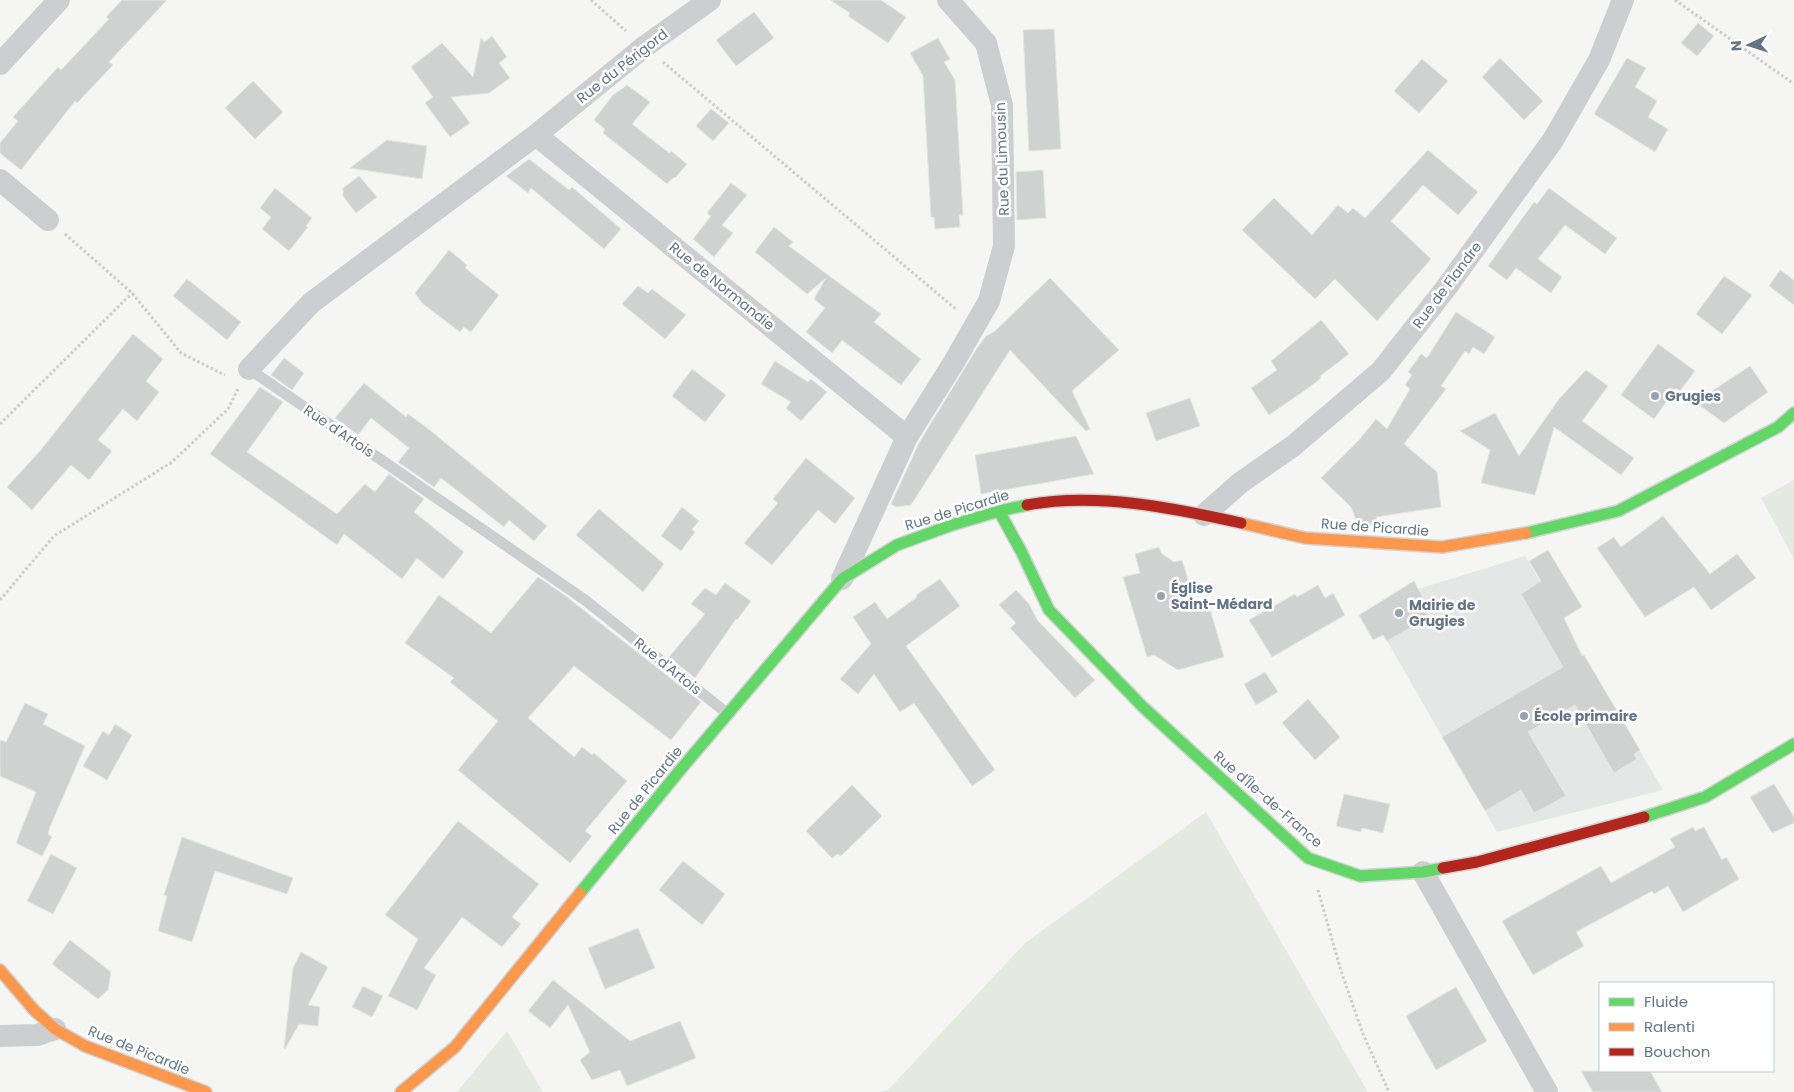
<svg xmlns="http://www.w3.org/2000/svg" width="1794" height="1092" font-family="Poppins,sans-serif">
	<rect width="100%" height="100%" fill="#f5f6f4"/>
	<path fill="#e5e7e6" d="M1525,556L1663,790L1497,832L1387,641L1428,617L1421,603L1423,598L1418,589Z"/>
	<path fill="#e4e9e2" d="M1794,480V559L1761,498Z
		M1206,812L1368,1092H880L888,1090L1025,943Z
		M507,1031L543,1092H457Z"/>
	<path fill="#d0d1d1" stroke="#e4e5e4" d="M122,0H167L109,62L113,65L77,103L75,101L21,170L0,153V143L18,121L13,117L58,67L61,70L109,19L106,17Z
		M830,0H881L906,17L888,43L848,16L850,13Z
		M754,12L774,38L736,66L716,40Z
		M1698,23L1714,36L1697,56L1681,43Z
		M1054,29L1061,149L1029,151L1023,30Z
		M492,36L507,57L499,63L510,78L489,93L451,97L470,123L450,137L425,103L433,97L411,67L442,43L473,77L481,38L484,42Z
		M938,38L950,59L944,62L955,80L963,215H959L960,227L935,229L934,217H931L923,76L910,53Z
		M1500,58L1543,101L1524,120L1482,77Z
		M1627,58L1646,68L1635,87L1657,101L1648,117L1668,129L1655,152L1594,114Z
		M1422,59L1448,81L1419,113L1394,91Z
		M253,81L283,112L255,139L225,108Z
		M627,85L650,102L632,124L669,153L671,151L687,164L675,178L674,177L667,184L603,133L605,129L594,120L613,95Z
		M711,109L729,123L713,141L696,126Z
		M387,140L427,146L422,179L350,168Z
		M1428,150L1478,192L1458,215L1423,185L1391,221L1431,259L1377,321L1335,279L1315,299L1242,230L1274,198L1312,235L1338,205L1348,213L1353,208L1365,218Z
		M529,159L569,190L572,187L621,229L604,249L531,188L528,193L506,176Z
		M1043,170L1046,218L1017,220L1016,172Z
		M359,176L377,197L356,213L343,196V188Z
		M731,183L747,195L722,225L733,233L714,257L693,239L711,216L707,213Z
		M275,188L312,218L306,226L308,227L289,251L262,229L271,217L260,208Z
		M1549,188L1617,238L1605,254L1565,225L1538,259L1562,277L1551,293L1516,268L1507,280L1488,266L1534,202L1537,204Z
		M774,227L793,242L789,246L881,314L874,322L921,359L901,385L842,340L832,353L806,332L825,308L814,299L826,278L807,294L755,252Z
		M449,250L467,265L465,268L499,295L471,332L464,327L460,332L422,303L415,293Z
		M1780,270L1794,280V305L1769,286Z
		M1724,276L1752,295L1722,334L1696,314Z
		M1050,278L1119,350L1072,391L1090,429L1086,431L1010,350L911,505L896,507L891,504L919,443L977,348L986,336L994,332Z
		M187,279L241,322L227,340L173,296Z
		M638,286L648,293L652,289L686,315L665,339L622,304Z
		M1456,312L1495,337L1484,354L1473,347L1469,354L1465,351L1441,386L1446,389L1404,444L1437,472L1441,507L1376,517L1378,527L1358,525L1351,507L1321,478L1359,440L1376,419L1387,429L1410,389L1405,385L1412,375L1408,372L1421,354L1427,358Z
		M1321,320L1349,354L1320,376L1321,378L1311,386L1269,415L1251,388L1277,370L1271,361Z
		M133,334L163,359L146,381L159,392L137,421L123,409L98,440L112,451L89,480L71,465L32,510L7,487L40,451Z
		M1658,344L1695,371L1680,391L1676,388L1654,419L1621,395Z
		M284,358L304,373L292,390L271,375Z
		M775,361L808,382L811,379L827,392L801,421L786,408L791,402L761,384Z
		M1750,366L1768,392L1724,423L1695,402Z
		M692,369L726,395L705,422L672,396Z
		M1586,370L1608,386L1582,421L1634,458L1621,475L1554,427L1535,495L1481,483L1490,450L1460,431L1495,413L1519,456L1559,399Z
		M364,383L406,417L408,414L426,427L547,526L534,541L509,520L504,527L441,478L434,487L398,462L409,448L371,418L358,435L335,418Z
		M260,387L283,402L247,452L337,514L365,484L375,492L389,474L424,499L414,512L464,552L443,579L417,558L402,579L344,534L337,545L210,454Z
		M1190,398L1200,426L1156,441L1146,413Z
		M1076,436L1094,474L981,494L975,455Z
		M806,458L855,498L835,524L818,510L772,565L744,543L778,503L773,499Z
		M682,507L699,521L692,529L695,532L681,551L661,536Z
		M599,509L664,564L643,592L576,535Z
		M1663,516L1710,574L1737,554L1756,578L1711,610L1694,587L1645,617L1597,548L1614,537L1621,547Z
		M1159,547L1161,553L1174,562L1182,560L1196,605L1207,599L1224,657L1178,670L1154,655L1147,657L1123,577L1140,573L1135,554Z
		M1548,550L1582,607L1564,618L1582,656L1584,655L1640,750L1634,754L1637,759L1614,773L1575,705L1528,732L1566,796L1534,813L1521,790L1485,811L1442,737L1563,667L1521,594L1541,581L1529,561Z
		M538,577L563,594L701,702L671,740L574,666L528,718L574,757L582,747L592,755L594,753L627,781L585,831L592,836L570,863L458,770L498,721L450,682L454,678L405,643L439,595L491,633Z
		M940,579L960,606L906,646L995,770L972,786L914,703L900,712L874,674L858,694L840,679L871,644L853,617L875,602L887,619L917,597L916,595Z
		M1414,581L1423,598L1421,603L1429,617L1387,641L1383,635L1373,640L1359,615Z
		M725,583L751,601L737,620L736,619L695,678L669,657L705,614L691,604L705,588L716,595Z
		M1318,585L1325,598L1333,593L1345,615L1272,657L1249,620L1295,594L1297,597Z
		M1016,590L1029,604L1038,621L1095,680L1075,698L1010,628L1016,623L999,605Z
		M1265,672L1278,692L1256,705L1244,684Z
		M1308,699L1340,737L1315,760L1282,723Z
		M25,703L48,714L43,724L85,746L50,827L48,834L52,837L42,856L16,843L36,792L0,776V740L6,742Z
		M115,724L132,735L107,780L83,766L103,731L109,735Z
		M1774,784L1794,817V823L1772,833L1750,797Z
		M852,785L882,816L841,856L838,854L832,858L806,831Z
		M1344,794L1390,804L1383,833L1362,828L1361,832L1336,826Z
		M458,821L539,884L512,917L521,924L502,947L462,917L424,968L436,975L417,1010L388,996L418,939L385,915Z
		M1693,827L1695,831L1704,827L1722,860L1726,857L1739,879L1683,912L1668,886L1654,894L1652,891L1576,932L1584,946L1533,975L1502,921L1601,866L1611,883L1675,847L1670,839Z
		M182,837L293,878L287,894L215,871L192,942L158,931L167,896L164,895Z
		M51,854L77,868L53,914L27,901Z
		M683,861L725,894L702,925L659,890Z
		M638,928L655,968L605,989L588,948Z
		M70,940L111,972L108,990L98,999L52,964Z
		M301,952L328,967L308,1005L320,1007L318,1026L299,1024L285,1049L284,1048L293,968Z
		M553,980L630,1041L680,1021L696,1058L627,1086L620,1070L592,1080L580,1060L590,1052L568,1005L550,1028L528,1011Z
		M363,986L383,996L372,1017L352,1007Z
		M1456,987L1487,1041L1436,1070L1406,1016Z
		M1581,1071H1650L1662,1092H1593Z"/>
	<g fill="none" stroke-linecap="round" stroke-linejoin="round">
		<g stroke="#d2d4d4" stroke-width="14">
			<path id="fast" d="M999,511L1021,551L1049,610L1143,707L1308,858L1360,876L1423,872L1443,868
				M1526,533L1618,511L1778,427L1794,413
				M1644,817L1705,797L1794,744
				M580,893L681,769L842,579L897,545L952,525L999,511L1027,505"/>
		</g>
		<g stroke="#d2d4d4" stroke-width="14">
			<path id="slow" d="M1241,523L1305,538L1442,547L1526,533
				M0,970L34,1010L55,1029L85,1046L206,1092
				M401,1092L455,1047L580,893"/>
		</g>
		<g stroke="#d2d4d4" stroke-width="14">
			<path id="jam" d="M1027,505C1096,492 1174,508 1241,523
				M1443,868L1477,862L1644,817"/>
		</g>
		<path stroke="#cacccc" stroke-width="3" stroke-dasharray="2.5 2.5" stroke-linecap="butt" d="M591,0L626,31
			M1675,0L1794,84
			M663,62L957,310
			M65,234L132,293L181,353L225,375
			M0,424L132,293
			M0,600L54,536L172,462L228,409L238,389
			M1318,890L1341,971L1363,1034L1389,1092"/>
		<path stroke="#cdcecf" stroke-width="11" d="M249,369L585,600L728,714"/>
		<path stroke="#cdcecf" stroke-width="22" d="M0,64L59,0
			M536,135L907,437
			M0,180L48,220
			M249,369L311,303L536,135L644,47L710,0
			M1204,515L1240,483L1293,446L1381,371L1446,288L1553,140L1599,60L1623,0
			M842,579L907,437L954,362L989,301L1004,246L1002,105L986,43L948,0
			M1423,872L1547,1092
			M0,1036L37,1035L55,1029"/>
		<use href="#fast" stroke="#63d668" stroke-width="11"/>
		<use href="#slow" stroke="#ff974d" stroke-width="11"/>
		<use href="#jam" stroke="#b3261e" stroke-width="11"/>
	</g>
	<g fill="#97a2ac" stroke="#fff" stroke-width="2">
		<circle cx="1655" cy="396" r="5"/>
		<circle cx="1161" cy="596" r="5"/>
		<circle cx="1399" cy="613" r="5"/>
		<circle cx="1524" cy="716" r="5"/>
	</g>
	<g text-anchor="middle" stroke-width="5" stroke-linejoin="round" paint-order="stroke">
		<g font-size="14" fill="#647485" stroke="#fff">
			<text transform="translate(622 66) rotate(-38)" y="5">Rue du Périgord</text>
			<text transform="translate(1002 159) rotate(-92)" y="5">Rue du Limousin</text>
			<text transform="translate(1447 285) rotate(-53)" y="5">Rue de Flandre</text>
			<text transform="translate(722 286) rotate(39)" y="5">Rue de Normandie</text>
			<text transform="translate(339 431) rotate(34)" y="5">Rue d'Artois</text>
			<text transform="translate(957 510) rotate(-17)" y="5">Rue de Picardie</text>
			<text transform="translate(1375 527) rotate(4)" y="5">Rue de Picardie</text>
			<text transform="translate(668 666) rotate(39)" y="5">Rue d'Artois</text>
			<text transform="translate(645 790) rotate(-51)" y="5">Rue de Picardie</text>
			<text transform="translate(1268 799) rotate(41)" y="5">Rue d'Île-de-France</text>
			<text transform="translate(139 1050) rotate(22)" y="5">Rue de Picardie</text>
		</g>
		<g font-size="14" font-weight="bold" fill="#647485" stroke="#fff" text-anchor="start">
			<text x="1665" y="401">Grugies</text>
			<text x="1171" y="593">Église<tspan x="1171" dy="16">Saint-Médard</tspan></text>
			<text x="1409" y="610">Mairie de<tspan x="1409" dy="16">Grugies</tspan></text>
			<text x="1534" y="721">École primaire</text>
		</g>
	</g>
	<rect x="1599" y="982" width="175" height="90" fill="#ffffff" stroke="#c1c7ce"/>
	<rect x="1609" y="998" width="25" height="8" fill="#63d668" stroke="#c1c7ce"/>
	<text x="1644" y="1007" font-size="15" fill="#647485">Fluide</text>
	<rect x="1609" y="1023" width="25" height="8" fill="#ff974d" stroke="#c1c7ce"/>
	<text x="1644" y="1032" font-size="15" fill="#647485">Ralenti</text>
	<rect x="1609" y="1048" width="25" height="8" fill="#b3261e" stroke="#c1c7ce"/>
	<text x="1644" y="1057" font-size="15" fill="#647485">Bouchon</text>
	<g transform="translate(1749 45) rotate(266)" stroke="#ffffff" stroke-width="4" paint-order="stroke">
	<path d="M0-4L9 19L0 12L-9 19Z" fill="#647485"/>
	<text y="-8" font-size="14" font-weight="bold" text-anchor="middle" fill="#647485">N</text>
	</g>
</svg>
